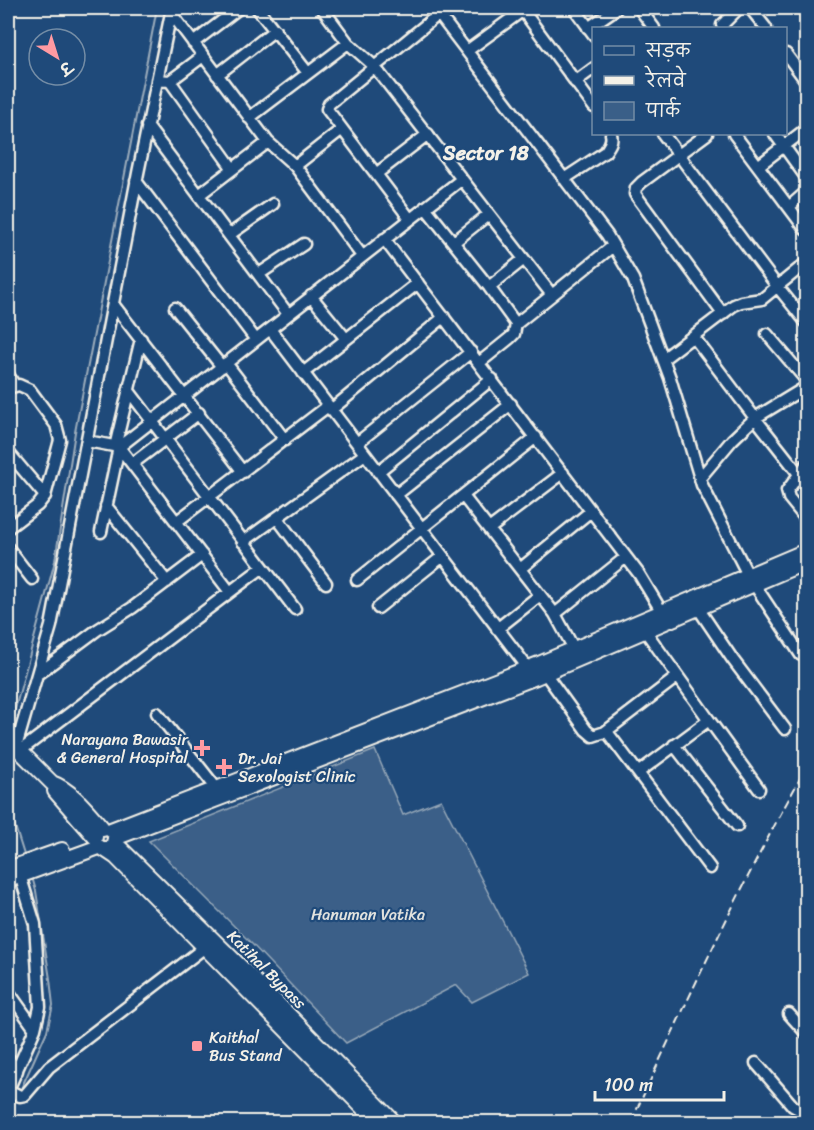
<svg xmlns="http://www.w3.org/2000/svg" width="814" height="1130" font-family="Sriracha,'Playpen Sans Deva',sans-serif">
	<rect width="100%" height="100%" fill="#1f4a7a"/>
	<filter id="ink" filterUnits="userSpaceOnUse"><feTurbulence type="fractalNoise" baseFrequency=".0167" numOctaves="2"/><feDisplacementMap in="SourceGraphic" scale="12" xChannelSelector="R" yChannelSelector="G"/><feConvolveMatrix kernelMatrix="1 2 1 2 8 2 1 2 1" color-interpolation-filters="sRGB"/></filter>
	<g filter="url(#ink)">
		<path fill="#3a5f88" stroke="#97a8b8" stroke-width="1.5" d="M375,750L403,815L441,800L529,973L472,1002L456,985L346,1043L252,944L149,841Z"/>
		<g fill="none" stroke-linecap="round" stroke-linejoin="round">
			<path stroke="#9cacbb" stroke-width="2" d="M8,735L55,561L75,432L157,8
				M8,804L25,858
				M20,1091L47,1031L53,1005L50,979L36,891L32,877
				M8,1115L16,1099"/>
			<g stroke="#f4f1e8" stroke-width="15">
				<path id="minor" d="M257,8L308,73
					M322,8L348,43L374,66L552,295
					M434,8L607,235L633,279L670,378L702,485L748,575L801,655
					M521,8L594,107
					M574,8L594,35
					M639,8L654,28
					M750,8L766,28
					M171,13L268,142L295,166
					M588,28L617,8
					M723,28L722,25L739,8
					M193,43L239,8
					M467,51L526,8
					M786,54L806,81
					M217,75L275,30
					M157,80L170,81L233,169
					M170,81L203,56
					M575,82L594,68
					M249,118L348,43
					M147,126L288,314
					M342,129L295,166L362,256
					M663,134L777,286L806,322
					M707,134L642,182L636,188L635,194L723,314
					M734,134L806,230
					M775,134L806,177
					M758,166L806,129
					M376,174L428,134
					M564,179L605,152C609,146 613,141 611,134
					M136,181L256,340
					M199,195L268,142
					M425,207L489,287L516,324
					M789,207L806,192
					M410,219L327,109L329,104L439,14
					M229,235L273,204
					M384,239L639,574L665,617
					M454,242L489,214
					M259,274L304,244
					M489,287L524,259
					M311,296L346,339
					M113,304L243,472
					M175,308L222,367
					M270,329L528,668
					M767,334L806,380
					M693,336L755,418L806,387
					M663,359L734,305L741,302L762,299L806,263
					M226,363L285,440
					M479,363L510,338L514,334L516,324L613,246
					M303,373L418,283
					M8,374L14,385
					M8,388L19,385L30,390L56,425L60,440L45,496L38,505L8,528
					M129,391L295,609
					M331,410L444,317
					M87,441L119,447L462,179
					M357,443L471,352
					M115,447L141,339
					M119,447L230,592
					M8,452L45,496
					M132,464L199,413
					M806,465L787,491L789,498L806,519
					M378,472L492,379
					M700,478L732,440L755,418L799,474
					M396,495L511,404
					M463,496L555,614L574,649
					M106,506L167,582
					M277,518L326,583
					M176,522L328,406
					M489,529L563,473
					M101,532L119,447
					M243,542L365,454
					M8,548L32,579
					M520,569L591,511
					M357,580L536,437
					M378,608L443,556
					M698,608L733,660L785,729
					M555,614L626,557
					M497,629L540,595
					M542,669L586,730L593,736L605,732L608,733L710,868
					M39,673L97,630L132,608L202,555
					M157,713L217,789
					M709,720L759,789
					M605,732L677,677
					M674,745L737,826
					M16,747L51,626L138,173L172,8
					M20,751L263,567
					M639,772L709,720L644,629
					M8,991L35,1029
					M789,1014L806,1033
					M8,1058L17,1071
					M756,1063L793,1106L804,1112L806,1111
					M8,1090L20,1096L25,1095L49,1067L205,947
					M8,1090L35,1029L40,1007L35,924L20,875"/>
			</g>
			<g stroke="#f4f1e8" stroke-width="18">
				<path id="major" d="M8,739L52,783C72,790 89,813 103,829
					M55,791L95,837
					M111,830L539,664L806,551
					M115,838L536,677L806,562
					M114,842L272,998L394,1122
					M104,849L116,857L377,1122
					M8,869L62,850
					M8,880L99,847"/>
			</g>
			<use href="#minor" stroke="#1f4a7a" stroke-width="10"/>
			<use href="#major" stroke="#1f4a7a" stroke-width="14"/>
			<path stroke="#f4f1e8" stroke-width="2" stroke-dasharray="9 4.5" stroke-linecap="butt" d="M631,1122C686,1003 741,883 806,768"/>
		</g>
	</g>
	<g fill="#ff9aa2" stroke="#1f4a7a" stroke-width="2">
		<path d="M199 739h6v6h6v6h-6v6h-6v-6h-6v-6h6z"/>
		<path d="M221 758h6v6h6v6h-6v6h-6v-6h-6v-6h6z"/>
		<rect x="191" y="1040" width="12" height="12" rx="3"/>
	</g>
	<g text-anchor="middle" stroke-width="4.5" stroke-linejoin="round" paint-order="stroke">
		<g font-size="16" fill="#f4f1e8" stroke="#1f4a7a" text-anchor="start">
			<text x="188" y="745" text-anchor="end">Narayana Bawasir<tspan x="188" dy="18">&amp; General Hospital</tspan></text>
			<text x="238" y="764">Dr. Jai<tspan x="238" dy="18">Sexologist Clinic</tspan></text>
			<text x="209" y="1043">Kaithal<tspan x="209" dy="18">Bus Stand</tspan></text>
		</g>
		<g font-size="16" fill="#e1e2de" stroke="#1f4a7a">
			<text x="368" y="920">Hanuman Vatika</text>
		</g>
		<g font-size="16" fill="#f4f1e8" stroke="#1f4a7a">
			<text transform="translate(267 969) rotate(45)" y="6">Katihal Bypass</text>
		</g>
		<g font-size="20" font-weight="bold" fill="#f4f1e8" stroke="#1f4a7a">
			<text x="486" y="160">Sector 18</text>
		</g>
	</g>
	<rect width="814" height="1130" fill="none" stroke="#1f4a7a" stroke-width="30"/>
	<rect x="15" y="15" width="784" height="1100" fill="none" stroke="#f4f1e8" stroke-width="2" filter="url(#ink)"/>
	<rect x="592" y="27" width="195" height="108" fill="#1f4a7a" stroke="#748da6" stroke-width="1.5"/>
	<rect x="604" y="46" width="30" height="9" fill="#1f4a7a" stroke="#748da6" stroke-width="1.5"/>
	<text x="646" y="57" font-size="18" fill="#f4f1e8">सड़क</text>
	<rect x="604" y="76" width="30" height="9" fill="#f4f1e8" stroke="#748da6" stroke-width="1.5"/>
	<text x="646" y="87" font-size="18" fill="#f4f1e8">रेलवे</text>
	<rect x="604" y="102" width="30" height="18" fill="#3a5f88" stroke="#748da6" stroke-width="1.5"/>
	<text x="646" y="117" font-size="18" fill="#f4f1e8">पार्क</text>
	<g transform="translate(57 57) rotate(142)"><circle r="28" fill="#1f4a7a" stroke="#748da6" stroke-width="1.5"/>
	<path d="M0-4.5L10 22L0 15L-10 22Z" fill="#ff9aa2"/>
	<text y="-9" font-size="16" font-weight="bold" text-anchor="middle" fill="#f4f1e8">उ</text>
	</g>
	<path d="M595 1091v9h129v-9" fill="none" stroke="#f4f1e8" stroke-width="3"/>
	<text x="604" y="1091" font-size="18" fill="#f4f1e8" stroke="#1f4a7a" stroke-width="4.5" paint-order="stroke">100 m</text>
</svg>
